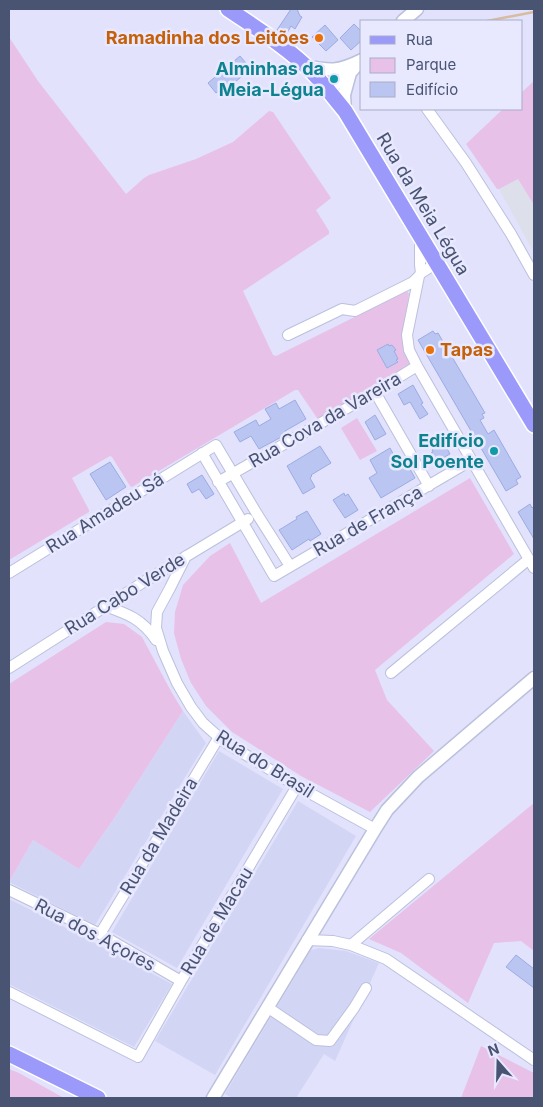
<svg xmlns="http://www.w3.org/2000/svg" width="543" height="1107" font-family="Inter,sans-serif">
	<rect width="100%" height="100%" fill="#e2e2fc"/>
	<path fill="#d3d5f5" d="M183,711L206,743L95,925L9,882L33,840L79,869L115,817Z
		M219,751L283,789L177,968L112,932Z
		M298,801L356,836L215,1075L155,1041Z
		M9,899L53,921L172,984L134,1047L9,984Z
		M319,948L346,951L379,963L335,1061L324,1054L296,1098H232L225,1094L311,950Z"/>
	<path fill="#dddfeb" d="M516,179H519L534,205V253L499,189Z"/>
	<path fill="#e8c1e9" d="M9,37L38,81L126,194L144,178L149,175L196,159L233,142L269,111L273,112L331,198L316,210L329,231V234L243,291L273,355L276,356L407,291L409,294L402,335L403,345L410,366L408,368L319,419L317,418L298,390H295L132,487L130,486L112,457L110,456L72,478L89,510V512L9,560Z
		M534,81V205L518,179L499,189H497L466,144L503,109H522V92Z
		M357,418L377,451L360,460L341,428Z
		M470,478L514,554L375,670L387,700L434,751L370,812L301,776L232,732L206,706L191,683L181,659L174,633L175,612L183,585L210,556L230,543L261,603Z
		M106,622L124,624L142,637L172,693L183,711L115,817L79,869L33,840L9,882V684Z
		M534,803V951L521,941L494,943L468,1003L401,953L369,939Z
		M481,1046L534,1073V1098H461Z
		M9,1069L19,1073L64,1098H9Z"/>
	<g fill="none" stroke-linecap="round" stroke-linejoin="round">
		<path stroke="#d7bc9d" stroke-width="2.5" d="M487,21L534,12"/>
	</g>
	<path fill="#bac6f1" stroke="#9aace3" d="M291,9H297L300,16L302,17L295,29L291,26L286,35L277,30Z
		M354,24L362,32V40L351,50L340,38Z
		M325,25L338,40L326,51L312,37Z
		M240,56L251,69L235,82L233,80L216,93L208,83Z
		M433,331L435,334L438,333L485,413L482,414L484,418L480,420L488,434L494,430L521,477L516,480L518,484L506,491L418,340Z
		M388,344L389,346L392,345L396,350L394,351L398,359L396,360L398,362L387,368L377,350Z
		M413,385L423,403L421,404L428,414L420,419L410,402L404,405L398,394Z
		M295,400L306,419L285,431L287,434L259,449L251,436L240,442L234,432L256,420L259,426L271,419L265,409L276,403L279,409Z
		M375,415L386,434L375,440L365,422Z
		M440,442L441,445L444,443L450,454L438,461L437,460L436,461L431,453L433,452L432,450L435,448L433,446Z
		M320,446L331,463L311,475L312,476L310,478L315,487L303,494L287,466Z
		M390,448L397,461L403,457L415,478L381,498L369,478L377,473L370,460Z
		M110,462L126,487L106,500L90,474Z
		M202,475L214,494L206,499L199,489L192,493L187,484Z
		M344,493L345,496L348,494L358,510L345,518L333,500Z
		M530,504L532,508L534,506V539L518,512Z
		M307,511L321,534L310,541L309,539L292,550L279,530L297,519L296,517Z
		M516,955L534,969V988L506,967Z"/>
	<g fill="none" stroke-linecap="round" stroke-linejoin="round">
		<g stroke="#bbc0dd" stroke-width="12">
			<path id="minor" d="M427,109L466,163L511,234L534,275
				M420,236V265L421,273
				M437,263L421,273L419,276L407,335L409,350L417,366L534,568
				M288,335L342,309L355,311L413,282L419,276
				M375,392L429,486
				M202,453L274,576L472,460
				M218,482L375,392L417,366
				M186,556L170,588L157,612L156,628L163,651L177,683L191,707L203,723L223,741L297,786L375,829
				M9,573L216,445L257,514L290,566
				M105,606C128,614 142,619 156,640
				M9,668L142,583L248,519
				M391,673L529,559
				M9,890L100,934L181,981
				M100,934L219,737
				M307,940L333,941L351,945L386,959L534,1060
				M351,945L429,879
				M9,992L138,1057L181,981L297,786
				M267,1007L316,1040L330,1041L354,1008L366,988"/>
		</g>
		<g stroke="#bbc0dd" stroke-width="15">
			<path id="tertiary" d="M403,21L417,9
				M305,66C330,71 338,72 362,60
				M324,85C339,87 348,75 358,64
				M345,111L344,95L350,73
				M213,1098L375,829L387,810L418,777L534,678"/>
		</g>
		<g stroke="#fff" stroke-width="18">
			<path id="primary" d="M228,9C256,28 287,47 312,72C324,84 334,98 345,111L534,425
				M9,1054L98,1098"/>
		</g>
		<use href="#minor" stroke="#fff" stroke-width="10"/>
		<use href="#tertiary" stroke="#fff" stroke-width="12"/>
		<use href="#primary" stroke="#9b9afa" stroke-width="15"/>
	</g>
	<g fill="#e8710a" stroke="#e8e8ff" stroke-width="2">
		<circle cx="319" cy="38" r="5"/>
		<circle cx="430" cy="350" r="5"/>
	</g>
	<g fill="#0f9aa8" stroke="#e8e8ff" stroke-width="2">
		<circle cx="334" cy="79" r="5"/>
		<circle cx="494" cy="451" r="5"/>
	</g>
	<g text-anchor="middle" stroke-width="5" stroke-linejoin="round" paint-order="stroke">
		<g font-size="18" font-weight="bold" fill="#c56008" stroke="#e8e8ff" text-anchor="end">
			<text x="309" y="44">Ramadinha dos Leitões</text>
			<text x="440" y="356" text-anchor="start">Tapas</text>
		</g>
		<g font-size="18" font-weight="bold" fill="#0d838f" stroke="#e8e8ff" text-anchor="end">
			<text x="324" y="75">Alminhas da<tspan x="324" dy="21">Meia-Légua</tspan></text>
			<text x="484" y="447">Edifício<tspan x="484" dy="21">Sol Poente</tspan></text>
		</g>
		<g font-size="18" fill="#495473" stroke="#e8e8ff">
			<text transform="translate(423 204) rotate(59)" y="6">Rua da Meia Légua</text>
			<text transform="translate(325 420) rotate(-30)" y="6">Rua Cova da Vareira</text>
			<text transform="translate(105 513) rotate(-32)" y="6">Rua Amadeu Sá</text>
			<text transform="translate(368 521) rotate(-30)" y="6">Rua de França</text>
			<text transform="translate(125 594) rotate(-32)" y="6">Rua Cabo Verde</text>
			<text transform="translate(265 764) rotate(32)" y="6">Rua do Brasil</text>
			<text transform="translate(159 836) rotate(-59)" y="6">Rua da Madeira</text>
			<text transform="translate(217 921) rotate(-59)" y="6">Rua de Macau</text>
			<text transform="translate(95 935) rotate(28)" y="6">Rua dos Açores</text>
		</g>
	</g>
	<rect width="543" height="1107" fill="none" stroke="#495473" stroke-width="20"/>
	<rect x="360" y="20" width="162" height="90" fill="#e8e8ff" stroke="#a8adc7"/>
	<rect x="370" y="36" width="25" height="8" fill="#9b9afa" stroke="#a8adc7"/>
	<text x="406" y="45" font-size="15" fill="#495473">Rua</text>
	<rect x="370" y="58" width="25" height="15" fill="#e8c1e9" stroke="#a8adc7"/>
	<text x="406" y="70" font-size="15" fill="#495473">Parque</text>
	<rect x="370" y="82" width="25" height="15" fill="#bac6f1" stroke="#a8adc7"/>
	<text x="406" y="95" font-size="15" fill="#495473">Edifício</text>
	<g transform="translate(498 1062) rotate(340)" stroke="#e8e8ff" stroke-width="4" paint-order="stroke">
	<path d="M0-4L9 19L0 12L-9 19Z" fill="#495473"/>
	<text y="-8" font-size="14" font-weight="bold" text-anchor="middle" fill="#495473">N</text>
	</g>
</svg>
